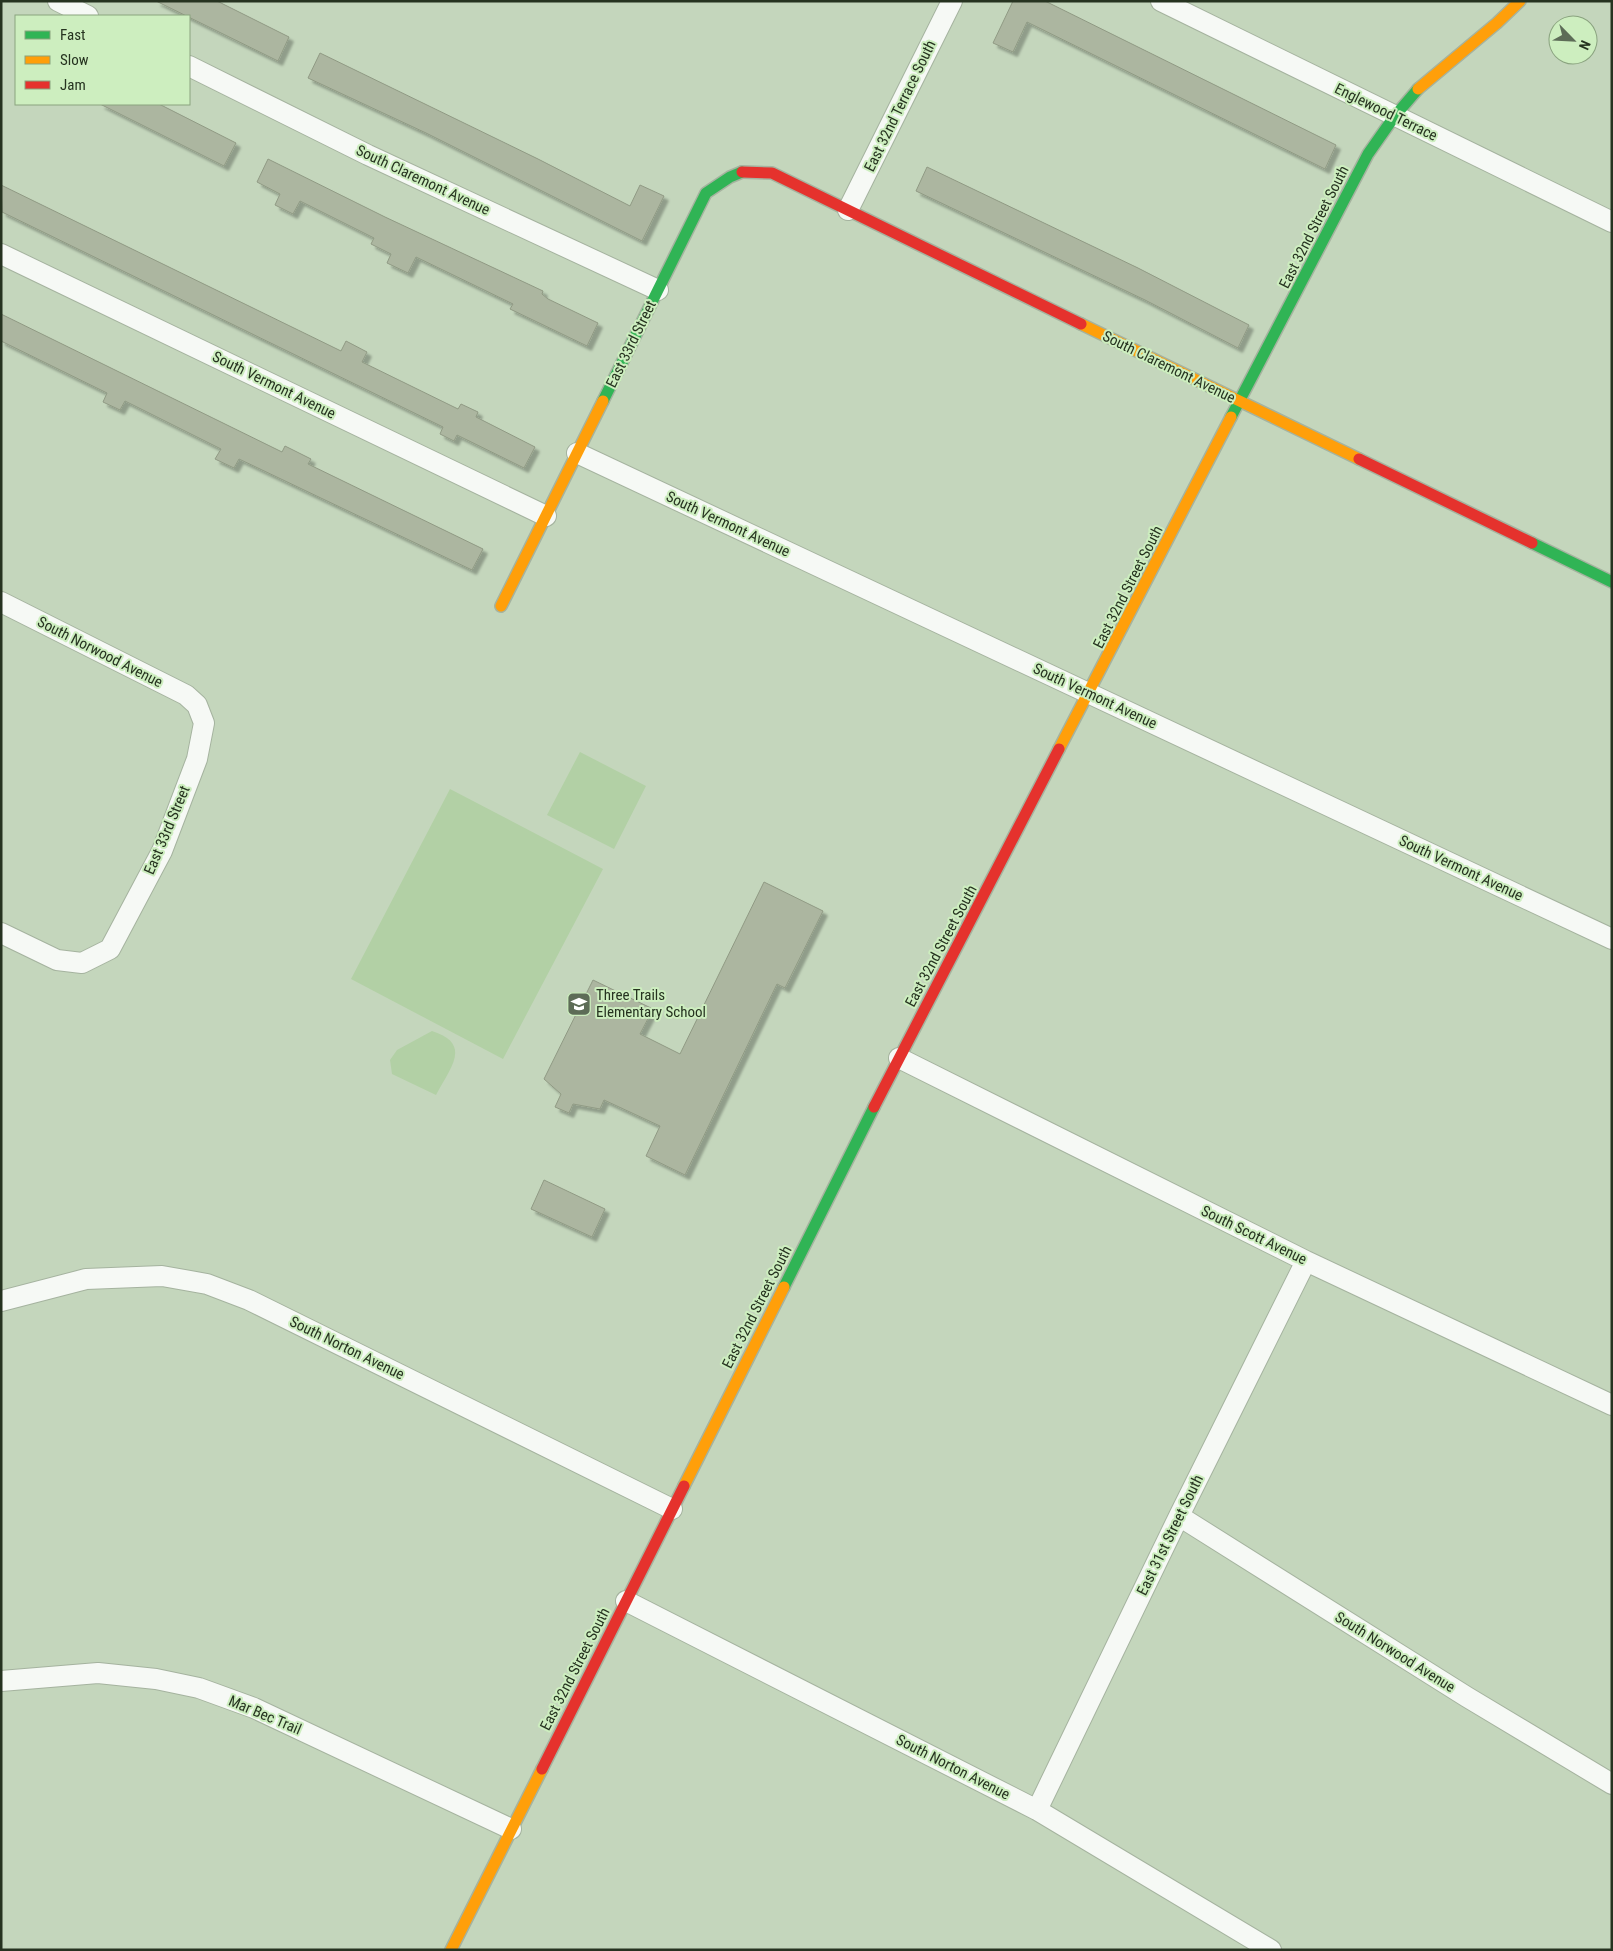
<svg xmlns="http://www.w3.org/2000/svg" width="1613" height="1951" font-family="'Roboto Condensed',sans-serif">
	<defs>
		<filter id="shadow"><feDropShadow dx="4.5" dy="4.5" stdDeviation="1" flood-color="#0004"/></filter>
	</defs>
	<rect width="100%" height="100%" fill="#c4d6bc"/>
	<path fill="#b2d0a5" d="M580,752L646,786L614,849L547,815Z
		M450,789L603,869L503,1059L351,979Z
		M432,1031C473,1044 450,1068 436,1095L392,1074L390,1060L397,1050Z"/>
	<path fill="#acb6a0" stroke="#909a84" filter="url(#shadow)" d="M156,1H217L289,37L278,61Z
		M1013,1H1045L1336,145L1325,169L1027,22L1013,52L993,43Z
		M320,53L538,159L630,206L640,185L664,196L642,241L426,133L308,78Z
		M100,104H159L236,143L224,166Z
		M268,159L385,217L543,291L542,294L548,299L598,323L587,346L510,309L513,304L416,257L408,273L387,263L391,254L371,244L374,238L300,201L293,214L275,205L280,194L257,182Z
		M927,167L1138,268L1249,325L1238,348L1145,300L916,191Z
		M1,185L341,351L346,341L367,352L362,362L458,409L461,404L478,412L476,417L535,447L524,468L457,435L454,441L440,434L443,427L2,212Z
		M1,314L282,452L285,446L311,459L308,464L483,549L472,570L239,459L234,468L215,459L221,449L125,401L120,410L103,402L107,393L1,341Z
		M764,882L823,911L785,988L777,984L685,1175L646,1156L660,1126L604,1100L600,1109L573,1104L569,1113L555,1107L561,1094L544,1079L593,980L653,1009L640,1034L680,1054Z
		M544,1180L605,1209L592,1237L531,1209Z"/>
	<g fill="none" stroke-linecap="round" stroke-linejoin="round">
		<g stroke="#a5b39f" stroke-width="22">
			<path id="street" d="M58,1L88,16
				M1161,1L1612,222
				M189,66L368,155L658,290
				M848,210L952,1
				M1,254L546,516
				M577,453L1612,939
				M1,602L186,695L197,705L204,723L197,759L162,851L110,949L82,963L57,960L1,933
				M899,1058L1306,1261L1612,1405
				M1,1301L86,1279L162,1276L207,1284L249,1300L672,1509
				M1179,1516L1467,1697L1612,1784
				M626,1601L1037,1810L1271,1950
				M1,1681L98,1673L156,1679L199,1688L254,1708L511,1829
				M1037,1810L1179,1516L1306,1261"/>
		</g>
		<g stroke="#a5b39f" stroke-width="14">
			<path id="fast" d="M603,401L706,193L730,177L742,172
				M1231,417L1368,154L1394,117L1418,89
				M1532,543L1612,582
				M784,1287L874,1107"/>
		</g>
		<g stroke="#a5b39f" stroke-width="14">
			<path id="slow" d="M1418,89L1497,23L1520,1
				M1081,324L1359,459
				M501,606L603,401
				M1059,749L1231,417
				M684,1486L784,1287
				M451,1950L542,1769"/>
		</g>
		<g stroke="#a5b39f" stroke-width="14">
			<path id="jam" d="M742,172L772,173L1081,324
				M1359,459L1532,543
				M874,1107L1059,749
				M542,1769L684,1486"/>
		</g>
		<use href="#street" stroke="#f6f9f5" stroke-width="20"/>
		<use href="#fast" stroke="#30b455" stroke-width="11"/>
		<use href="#slow" stroke="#ff9f0a" stroke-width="11"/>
		<use href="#jam" stroke="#e5322d" stroke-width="11"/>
	</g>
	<defs>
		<g id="school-square" transform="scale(1.25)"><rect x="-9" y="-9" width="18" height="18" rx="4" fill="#5d6c57" stroke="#cdeebf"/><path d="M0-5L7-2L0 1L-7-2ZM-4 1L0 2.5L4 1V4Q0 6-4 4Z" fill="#fff"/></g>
	</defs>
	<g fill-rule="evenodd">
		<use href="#school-square" x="579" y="1004"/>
	</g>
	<g text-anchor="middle" stroke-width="4" stroke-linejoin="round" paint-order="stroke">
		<g font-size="15" fill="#263320" stroke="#cdeebf">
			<text transform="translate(900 106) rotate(-64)" y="5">East 32nd Terrace South</text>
			<text transform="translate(1386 112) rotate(26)" y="5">Englewood Terrace</text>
			<text transform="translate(423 180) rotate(25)" y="5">South Claremont Avenue</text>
			<text transform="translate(1314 227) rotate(-63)" y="5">East 32nd Street South</text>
			<text transform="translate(631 344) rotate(-64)" y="5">East 33rd Street</text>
			<text transform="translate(1169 367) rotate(26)" y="5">South Claremont Avenue</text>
			<text transform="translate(274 385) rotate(26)" y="5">South Vermont Avenue</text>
			<text transform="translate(728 524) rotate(25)" y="5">South Vermont Avenue</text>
			<text transform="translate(1128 587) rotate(-63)" y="5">East 32nd Street South</text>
			<text transform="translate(100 652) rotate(27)" y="5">South Norwood Avenue</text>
			<text transform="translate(1095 696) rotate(25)" y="5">South Vermont Avenue</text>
			<text transform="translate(167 830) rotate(-67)" y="5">East 33rd Street</text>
			<text transform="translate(1461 868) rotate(25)" y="5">South Vermont Avenue</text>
			<text transform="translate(941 946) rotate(-62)" y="5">East 32nd Street South</text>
			<text transform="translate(1254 1235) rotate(26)" y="5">South Scott Avenue</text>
			<text transform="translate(757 1307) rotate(-63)" y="5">East 32nd Street South</text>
			<text transform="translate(347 1348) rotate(26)" y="5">South Norton Avenue</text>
			<text transform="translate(1170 1535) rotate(-64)" y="5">East 31st Street South</text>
			<text transform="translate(1395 1652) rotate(32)" y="5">South Norwood Avenue</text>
			<text transform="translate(575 1669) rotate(-63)" y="5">East 32nd Street South</text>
			<text transform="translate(265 1715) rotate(23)" y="5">Mar Bec Trail</text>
			<text transform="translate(953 1767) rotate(27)" y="5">South Norton Avenue</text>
		</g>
		<g font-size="15" fill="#263320" stroke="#cdeebf" text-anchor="start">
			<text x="596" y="1000">Three Trails<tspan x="596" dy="17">Elementary School</tspan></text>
		</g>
	</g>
	<rect width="1613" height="1951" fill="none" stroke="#263320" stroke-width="5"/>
	<rect x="15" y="15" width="175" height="90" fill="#cdeebf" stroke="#8aa37f"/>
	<rect x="25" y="31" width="25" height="8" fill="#30b455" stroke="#8aa37f"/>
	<text x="60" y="40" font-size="15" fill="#263320">Fast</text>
	<rect x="25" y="56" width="25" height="8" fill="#ff9f0a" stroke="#8aa37f"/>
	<text x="60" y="65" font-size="15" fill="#263320">Slow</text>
	<rect x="25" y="81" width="25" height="8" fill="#e5322d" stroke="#8aa37f"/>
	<text x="60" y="90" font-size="15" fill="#263320">Jam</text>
	<g transform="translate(1573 40) rotate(114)"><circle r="24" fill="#cdeebf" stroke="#8aa37f"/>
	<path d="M0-4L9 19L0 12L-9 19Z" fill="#5d6c57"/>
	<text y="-8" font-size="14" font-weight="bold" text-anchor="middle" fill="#263320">N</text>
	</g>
</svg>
